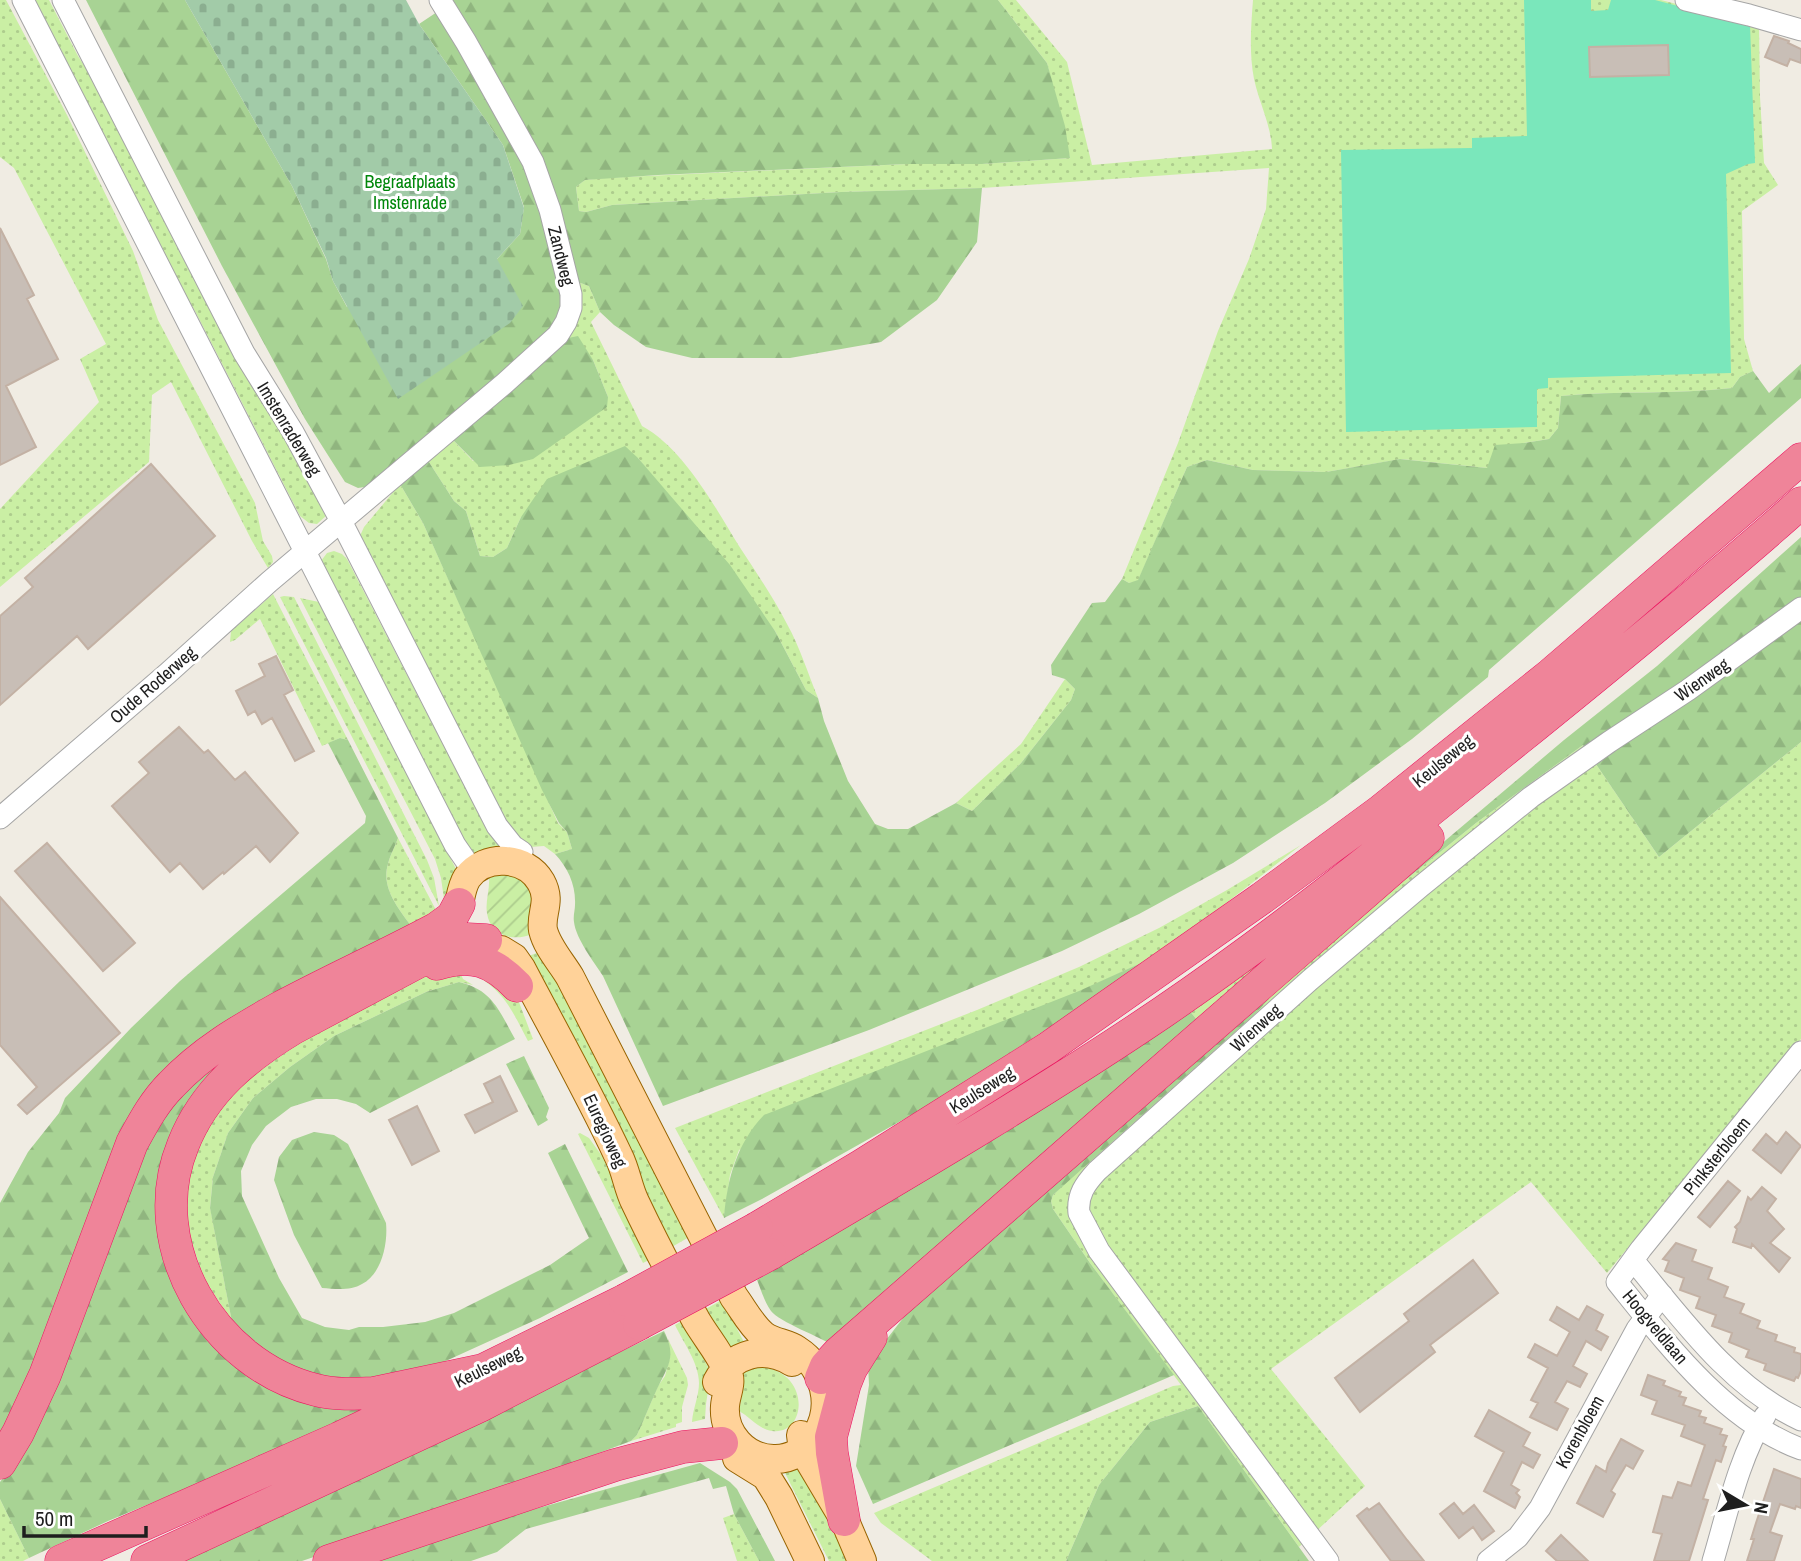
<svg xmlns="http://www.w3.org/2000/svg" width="1801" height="1561" font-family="'Archivo Narrow',sans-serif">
	<defs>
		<pattern id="grass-dots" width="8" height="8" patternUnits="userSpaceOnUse" patternTransform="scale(1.75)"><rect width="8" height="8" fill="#caefa4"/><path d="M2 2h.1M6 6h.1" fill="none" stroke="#adcc8d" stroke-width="1.8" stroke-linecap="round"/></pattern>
		<pattern id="forest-firs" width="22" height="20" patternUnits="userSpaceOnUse" patternTransform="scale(1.75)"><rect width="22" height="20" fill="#a8d394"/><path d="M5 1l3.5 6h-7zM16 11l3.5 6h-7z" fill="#90b57f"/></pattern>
		<pattern id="cemetery-stones" width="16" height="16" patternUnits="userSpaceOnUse" patternTransform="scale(1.75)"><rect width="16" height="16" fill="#a2cba8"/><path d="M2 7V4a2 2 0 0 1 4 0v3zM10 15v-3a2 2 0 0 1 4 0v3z" fill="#8bae90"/></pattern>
		<pattern id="garden-furrows" width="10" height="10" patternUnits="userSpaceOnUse" patternTransform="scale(1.75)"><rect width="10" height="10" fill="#caefa4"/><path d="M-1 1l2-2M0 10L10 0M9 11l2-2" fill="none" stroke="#adcc8d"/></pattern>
	</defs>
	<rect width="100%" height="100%" fill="#f0ece3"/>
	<path fill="url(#grass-dots)" d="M0,0H6L67,115L133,251L158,320L255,503L263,541L272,556L273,562L268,568L252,541L171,382L152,395L149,462L0,587V509L99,402L80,359L106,344L14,168L0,157Z
		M29,0H49L78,56L121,123L328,512L326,516L317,524L309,523L300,516L195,311L164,257Z
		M998,0H1016L1067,62L1092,165L1272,149C1271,124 1259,103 1254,79C1249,53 1251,26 1253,0H1661L1759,25L1760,97L1764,163L1778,185L1742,211L1744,339L1753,371L1740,377L1732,388C1675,395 1618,390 1561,396L1558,428L1549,439L1524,443L1487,468L1401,459L1326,472L1253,470L1207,460L1187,467L1138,581L1129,583L1122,579L1178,443L1218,331L1249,259L1266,209L1269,168L982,188L841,192L612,205L586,212L579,211L576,187L585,180L604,178L907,164H982L1070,158L1047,63Z
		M572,280L589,286L600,312L591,322L642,426C683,448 715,507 739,546C756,572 773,597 787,624C800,647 808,674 818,698L806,690L775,631L638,458L521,517L507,548L493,557L480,556L466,511L454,501L427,459L452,439L473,461L608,397L593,360L568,338Z
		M400,484L423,523L558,823L567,832L572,849L555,854L544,846L530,847L506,828L360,536L364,527Z
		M334,551L342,554L347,559L437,733L482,806L507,850L474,860L321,561L327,553Z
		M273,594L348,740L340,738L322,746L260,619L235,640L230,642L231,631Z
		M284,596L294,597L427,860L434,878L439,906L280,597Z
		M300,598L319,602L322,605L403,752L417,794L456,869L457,879L444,899L441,878L435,859Z
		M1065,679L1075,689L1071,700L1021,763L972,811L956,803L1021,744Z
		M1801,742V1039L1607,1273L1531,1182L1271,1369L1365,1486L1299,1547L1198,1406L1150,1422L1099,1485L1066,1561H932L881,1523L874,1513L1173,1386L1181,1385L1090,1263L1053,1209L1051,1201L1053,1195L1271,985L1394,884L1408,878L1476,823L1583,745L1659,857Z
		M398,838L437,912L416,933C402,912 380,890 388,864C390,855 395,847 398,838Z
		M1301,845L1203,921L1152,958L739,1150L730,1175L724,1218L675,1128L977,1010L1079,967L1159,928L1227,890Z
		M1390,865L1201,1025L1189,1010Z
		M542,951L691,1236L670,1248L526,957Z
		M459,970L463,979L473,985L459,982L426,992L334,1036L290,1067L253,1098L228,1133L213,1177L210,1207L232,1322L203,1277L186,1224L185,1178L208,1119L249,1078L330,1022L425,974Z
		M471,972L517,997L533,1039L528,1041C510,1007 506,993 471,972Z
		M580,1133L589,1138L602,1156L653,1258L643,1263L578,1134Z
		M722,1300L746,1346L729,1358L702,1311Z
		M684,1320L709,1369L710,1378L706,1404L705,1419L692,1422C693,1408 699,1396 699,1383C699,1363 683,1342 675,1325Z
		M668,1339L687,1378L688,1385L682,1407V1422L676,1424V1427L631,1441L637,1435L658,1386L665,1376L670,1357Z
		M760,1367C812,1371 807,1436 772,1431C760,1430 750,1417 739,1411L744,1385L742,1374L749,1370Z
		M798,1460L851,1561H829L783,1469Z
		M0,1499L29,1558L23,1561H0Z
		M734,1514L759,1561H737L723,1518Z"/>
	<path fill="url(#forest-firs)" d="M86,0H185L292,186L326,259L333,281L347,307L497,259L520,234L524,207L503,145L419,24L440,10L524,153L568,280L561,319L377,485L358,488L345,482L305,419L222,266Z
		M443,0H998L1047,63L1065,126L1070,158L982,164H907L658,175L585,180L576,187L579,211L586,212L612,205L841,192L982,188L977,242L937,300L881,342L790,358H692L646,347L614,325L600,312L589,286L572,280L554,211Z
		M578,336L593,360L608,397L607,407L533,459L509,465L480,467L452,439L568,338Z
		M1801,364V398L1489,670L1488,677L1412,739L1325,803L1233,863L1139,914L1062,951L869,1030L663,1106L603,976C594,962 576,939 574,922C573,916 575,910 575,905C576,885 568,868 555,854L572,849L567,832L559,823L542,790L423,523L400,484L427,459L454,501L466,511L480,556L493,557L507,548L521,517L547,479L625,446L638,458L730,565L775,631L806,690L818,698L824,721L848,781L875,824L888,829H908L956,803L972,811L1021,763L1071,700L1075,689L1065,679L1052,675L1051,665L1092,603L1105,602L1122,579L1129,583L1138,580L1187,467L1207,460L1253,470L1326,472L1400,459L1487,468L1495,445L1524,443L1549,439L1558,428L1561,396C1618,390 1675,395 1732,388L1740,377L1753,371L1769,393Z
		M1801,537V742L1659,857L1583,745L1476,823L1408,878L1394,884L1564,740L1657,666Z
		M340,738L348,740L398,838C395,847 390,855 388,864C380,890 402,912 416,933L216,1036L88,1232L0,1442V1203L28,1152L59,1113L65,1098L131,1028L180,981L365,823L366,816L328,743Z
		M1152,958L1098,996L931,1104L762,1199L724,1218C727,1179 737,1143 764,1115L1079,991Z
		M459,982C493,990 499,1011 515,1039L370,1113L356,1104L337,1099H316L291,1107L266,1126L252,1145L241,1171L242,1196L279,1278L302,1318L325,1327L349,1330L359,1327H383L425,1322L454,1313L550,1265L589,1238L548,1153L565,1144L628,1272L540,1318L426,1370L371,1381L330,1378L291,1366L244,1338L232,1322L210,1208L213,1177L228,1133L253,1098L290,1067L334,1036L426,992Z
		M1271,985L1269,999L1256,1013L1053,1195L1051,1201L1053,1209L1090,1263L1174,1375L873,1504L856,1466L869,1385L868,1363L922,1294Z
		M1189,1010L1201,1025L836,1347C821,1337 779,1322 771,1311C765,1303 761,1290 757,1280L1003,1134Z
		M272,1032L170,1149L211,1332L377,1405L246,1464L108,1521L29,1558L0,1499V1482L9,1470L125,1181L185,1082Z
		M524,1056L549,1108L546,1117L548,1120L538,1126L506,1064Z
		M314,1132L334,1135L348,1144L386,1223C388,1243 382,1274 362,1284C351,1291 335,1289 322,1288L294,1235L274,1180L279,1157L292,1140Z
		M664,1331C677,1357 668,1366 657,1389C650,1404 644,1420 637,1435L631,1441L390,1531L302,1561H176L403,1456Z
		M1198,1406L1309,1561H1066L1099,1485L1150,1422Z
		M700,1463L730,1482L737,1489L775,1561H759L734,1514L726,1486L713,1489L709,1478L526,1529L497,1552L471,1561H371L503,1518Z"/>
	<path fill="url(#cemetery-stones)" d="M185,0H406L419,24L503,145L524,208L520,234L497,259L523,306L510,323L398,399L333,281L326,258L292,186Z"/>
	<path fill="url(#garden-furrows)" d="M501,874C539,876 532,906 532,934C514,942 490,936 487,913C485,902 490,890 489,878Z"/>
	<path fill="#7ae7bb" d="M1524,0H1591V11L1608,10L1611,0H1655L1750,25L1755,163L1748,164L1726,174L1731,373L1548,378V388L1537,389V427L1346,432L1341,150L1472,148V138L1527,136Z"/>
	<path fill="#c8beb6" stroke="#c3b1a4" stroke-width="2" d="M1774,36L1789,41L1788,43L1801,49V63L1790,59L1787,66L1765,57Z
		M1668,45L1669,75L1590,77L1589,47Z
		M0,228L34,295L27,299L58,359L6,386L36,447L0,465Z
		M151,464L215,536L88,649L77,636L0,705V616L33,587L25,578Z
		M276,656L293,690L284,695L314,751L295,761L272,718L262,724L255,711L248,715L236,691L265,676L259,664Z
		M179,727L204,753L208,750L235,780L245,772L298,833L270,862L256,846L224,874L223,872L203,889L180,863L170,872L112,806L149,773L139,762Z
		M47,843L135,943L103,971L15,871Z
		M0,897L120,1033L27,1114L18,1105L37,1087L0,1045Z
		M500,1076L517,1111L475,1133L465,1115L493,1102L484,1084Z
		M417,1106L439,1151L412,1165L389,1120Z
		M1786,1132L1801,1146L1781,1173L1753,1150L1766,1134L1777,1144Z
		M1728,1181L1740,1191L1710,1227L1698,1217Z
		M1762,1187L1776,1199L1767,1211L1784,1229L1770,1243L1790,1258L1779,1272L1752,1244L1751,1248L1733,1242L1737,1229L1735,1227L1740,1222L1748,1197L1751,1200Z
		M1676,1243L1696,1250L1692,1261L1712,1268L1708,1279L1728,1287L1724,1297L1744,1304L1740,1313L1760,1321L1757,1328L1777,1335L1775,1341L1795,1348L1794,1352L1801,1354V1371L1798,1378L1796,1377L1794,1381L1764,1370L1766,1364L1746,1357L1749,1350L1729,1342L1732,1333L1712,1326L1716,1315L1696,1308L1700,1297L1680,1290L1684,1278L1665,1271L1669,1261L1663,1259Z
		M1473,1260L1498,1293L1430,1345L1435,1352L1360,1412L1335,1378L1409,1321L1404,1314Z
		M1587,1306L1603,1315L1596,1330L1608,1337L1601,1350L1586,1341L1573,1366L1587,1374L1580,1387L1567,1381L1555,1402L1568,1409L1557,1430L1530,1417L1538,1403L1531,1400L1548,1368L1528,1357L1535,1344L1557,1356L1570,1332L1550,1320L1557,1307L1579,1320Z
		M1648,1375L1665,1381L1663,1385L1681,1392L1679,1396L1686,1398L1683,1405L1701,1411L1699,1416L1706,1418L1704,1423L1722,1429L1720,1434L1727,1436L1723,1446L1726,1447L1721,1462L1716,1460L1703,1499L1708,1500L1689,1561H1654L1662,1534L1653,1532L1663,1496L1672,1498L1678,1482L1691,1486L1705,1445L1681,1436L1685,1425L1652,1414L1657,1401L1641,1395Z
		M1489,1410L1530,1433L1523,1446L1540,1455L1533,1468L1522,1462L1511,1485L1519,1490L1516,1493L1520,1497L1515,1508L1484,1491L1504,1452L1475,1436Z
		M1621,1439L1643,1451L1633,1469L1626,1465L1611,1491L1615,1494L1603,1517L1577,1503L1596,1466L1606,1472L1608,1463Z
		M1774,1469L1801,1479V1508L1796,1506L1795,1509L1780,1504L1770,1532L1782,1536L1774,1561H1747L1754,1539H1751L1756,1523Z
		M1379,1503L1407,1540L1424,1561H1391L1357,1516L1367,1508L1369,1510Z
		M1454,1503L1463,1514L1474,1505L1494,1531L1482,1540L1473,1527L1459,1538L1440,1514Z
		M1561,1535L1588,1561H1557L1546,1551Z"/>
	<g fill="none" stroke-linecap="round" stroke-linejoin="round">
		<g stroke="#a5a5a5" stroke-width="23">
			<path id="minor" d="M23,0L455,845L473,871
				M63,0L244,353L293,432L341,521L497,826L513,846L522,852
				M1686,0L1749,15L1801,30
				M0,818L168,673L269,582L505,383L558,335L566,322L571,308V294L550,210L533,162L466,42L440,0
				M1801,1052L1641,1249L1617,1282C1667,1344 1725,1421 1801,1449
				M1633,1260C1682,1319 1730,1387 1801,1420
				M1328,1561L1099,1251L1079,1213C1077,1195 1085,1184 1097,1171L1310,980L1420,887L1531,797L1609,742L1688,690L1801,608
				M1488,1561L1518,1537L1540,1508L1637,1329L1662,1295
				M1713,1561C1727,1514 1739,1457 1765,1416"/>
		</g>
		<g stroke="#986400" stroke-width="30">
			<path id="major" d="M459,904C461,895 462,886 467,878C485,853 526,856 541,882C552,902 540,913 543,930C547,947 561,962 570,977L734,1297C743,1309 751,1325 763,1335C773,1343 787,1343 797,1350C825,1368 834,1406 817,1434C808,1449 791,1460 773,1459C745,1458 723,1434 725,1406C726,1393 733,1383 727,1370C719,1352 706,1337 696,1320C675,1282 654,1242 635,1202C628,1188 626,1171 619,1157C589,1093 554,1031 521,968L514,958L501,950
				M717,1382C732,1353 764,1345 792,1362
				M801,1435L803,1450L841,1514
				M737,1458L766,1476L779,1497L810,1561
				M836,1500L862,1561"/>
		</g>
		<g stroke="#eb1460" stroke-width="33">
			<path id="highway" d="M437,964C472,953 493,961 517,986
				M757,1228L859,1167L1048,1048L1262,898L1379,812L1551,674L1801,459
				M770,1254C902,1176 1036,1098 1163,1012C1280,932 1391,843 1500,754C1602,672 1703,590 1801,503
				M483,1370L374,1393C355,1394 335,1395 316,1390C213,1365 142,1245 183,1145C204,1091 246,1057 294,1028L450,945L467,939L486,940
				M821,1378L826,1366L838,1353L1428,838
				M0,1463L18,1433L45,1375L132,1143C143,1123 154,1102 171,1085C202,1052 240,1030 279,1008C331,980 385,956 437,928L452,917L459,904
				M844,1520L832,1453L831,1437L845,1384L851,1369L871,1337
				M61,1561L339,1438L483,1370L625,1300
				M147,1561L480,1406L639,1324
				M329,1561L615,1465L683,1447L722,1443"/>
		</g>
		<use href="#minor" stroke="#fff" stroke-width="21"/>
		<use href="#major" stroke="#ffd299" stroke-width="28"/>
		<use href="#highway" stroke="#ef8499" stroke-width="32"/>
		<g stroke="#eb1460" stroke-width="33" stroke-linecap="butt">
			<path id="highway-bridge" d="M625,1300L757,1228
				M639,1324L770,1254"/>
		</g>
		<use href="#highway-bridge" stroke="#ef8499" stroke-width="32"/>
	</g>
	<g text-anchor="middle" stroke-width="6" stroke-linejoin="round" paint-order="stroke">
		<g font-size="18" fill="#01870b" stroke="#fff">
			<text x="410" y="188">Begraafplaats<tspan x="410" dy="21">Imstenrade</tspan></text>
		</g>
		<g font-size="18" fill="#1e1e1e" stroke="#fff">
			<text transform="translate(561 256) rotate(76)" y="6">Zandweg</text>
			<text transform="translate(289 429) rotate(59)" y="6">Imstenraderweg</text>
			<text transform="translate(1702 680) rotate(-35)" y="6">Wienweg</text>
			<text transform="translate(153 685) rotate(-41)" y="6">Oude Roderweg</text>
			<text transform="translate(1443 761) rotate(-39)" y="6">Keulseweg</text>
			<text transform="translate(1256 1028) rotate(-42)" y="6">Wienweg</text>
			<text transform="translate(982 1090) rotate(-32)" y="6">Keulseweg</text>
			<text transform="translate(605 1131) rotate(65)" y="6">Euregioweg</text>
			<text transform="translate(1717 1156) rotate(-51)" y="6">Pinksterbloem</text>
			<text transform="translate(1655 1327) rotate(50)" y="6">Hoogveldlaan</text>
			<text transform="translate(488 1367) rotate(-26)" y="6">Keulseweg</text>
			<text transform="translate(1580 1432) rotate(-61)" y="6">Korenbloem</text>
		</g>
	</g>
	<g transform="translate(1745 1505) rotate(100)" stroke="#ffffff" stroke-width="5" paint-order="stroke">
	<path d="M0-5L12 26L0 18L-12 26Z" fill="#1e1e1e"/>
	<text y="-10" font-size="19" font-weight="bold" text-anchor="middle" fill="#1e1e1e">N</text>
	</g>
	<path d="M24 1526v10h122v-10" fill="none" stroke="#1e1e1e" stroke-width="3.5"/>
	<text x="35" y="1526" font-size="21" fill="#1e1e1e" stroke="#ffffff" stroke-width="5" paint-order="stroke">50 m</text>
</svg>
